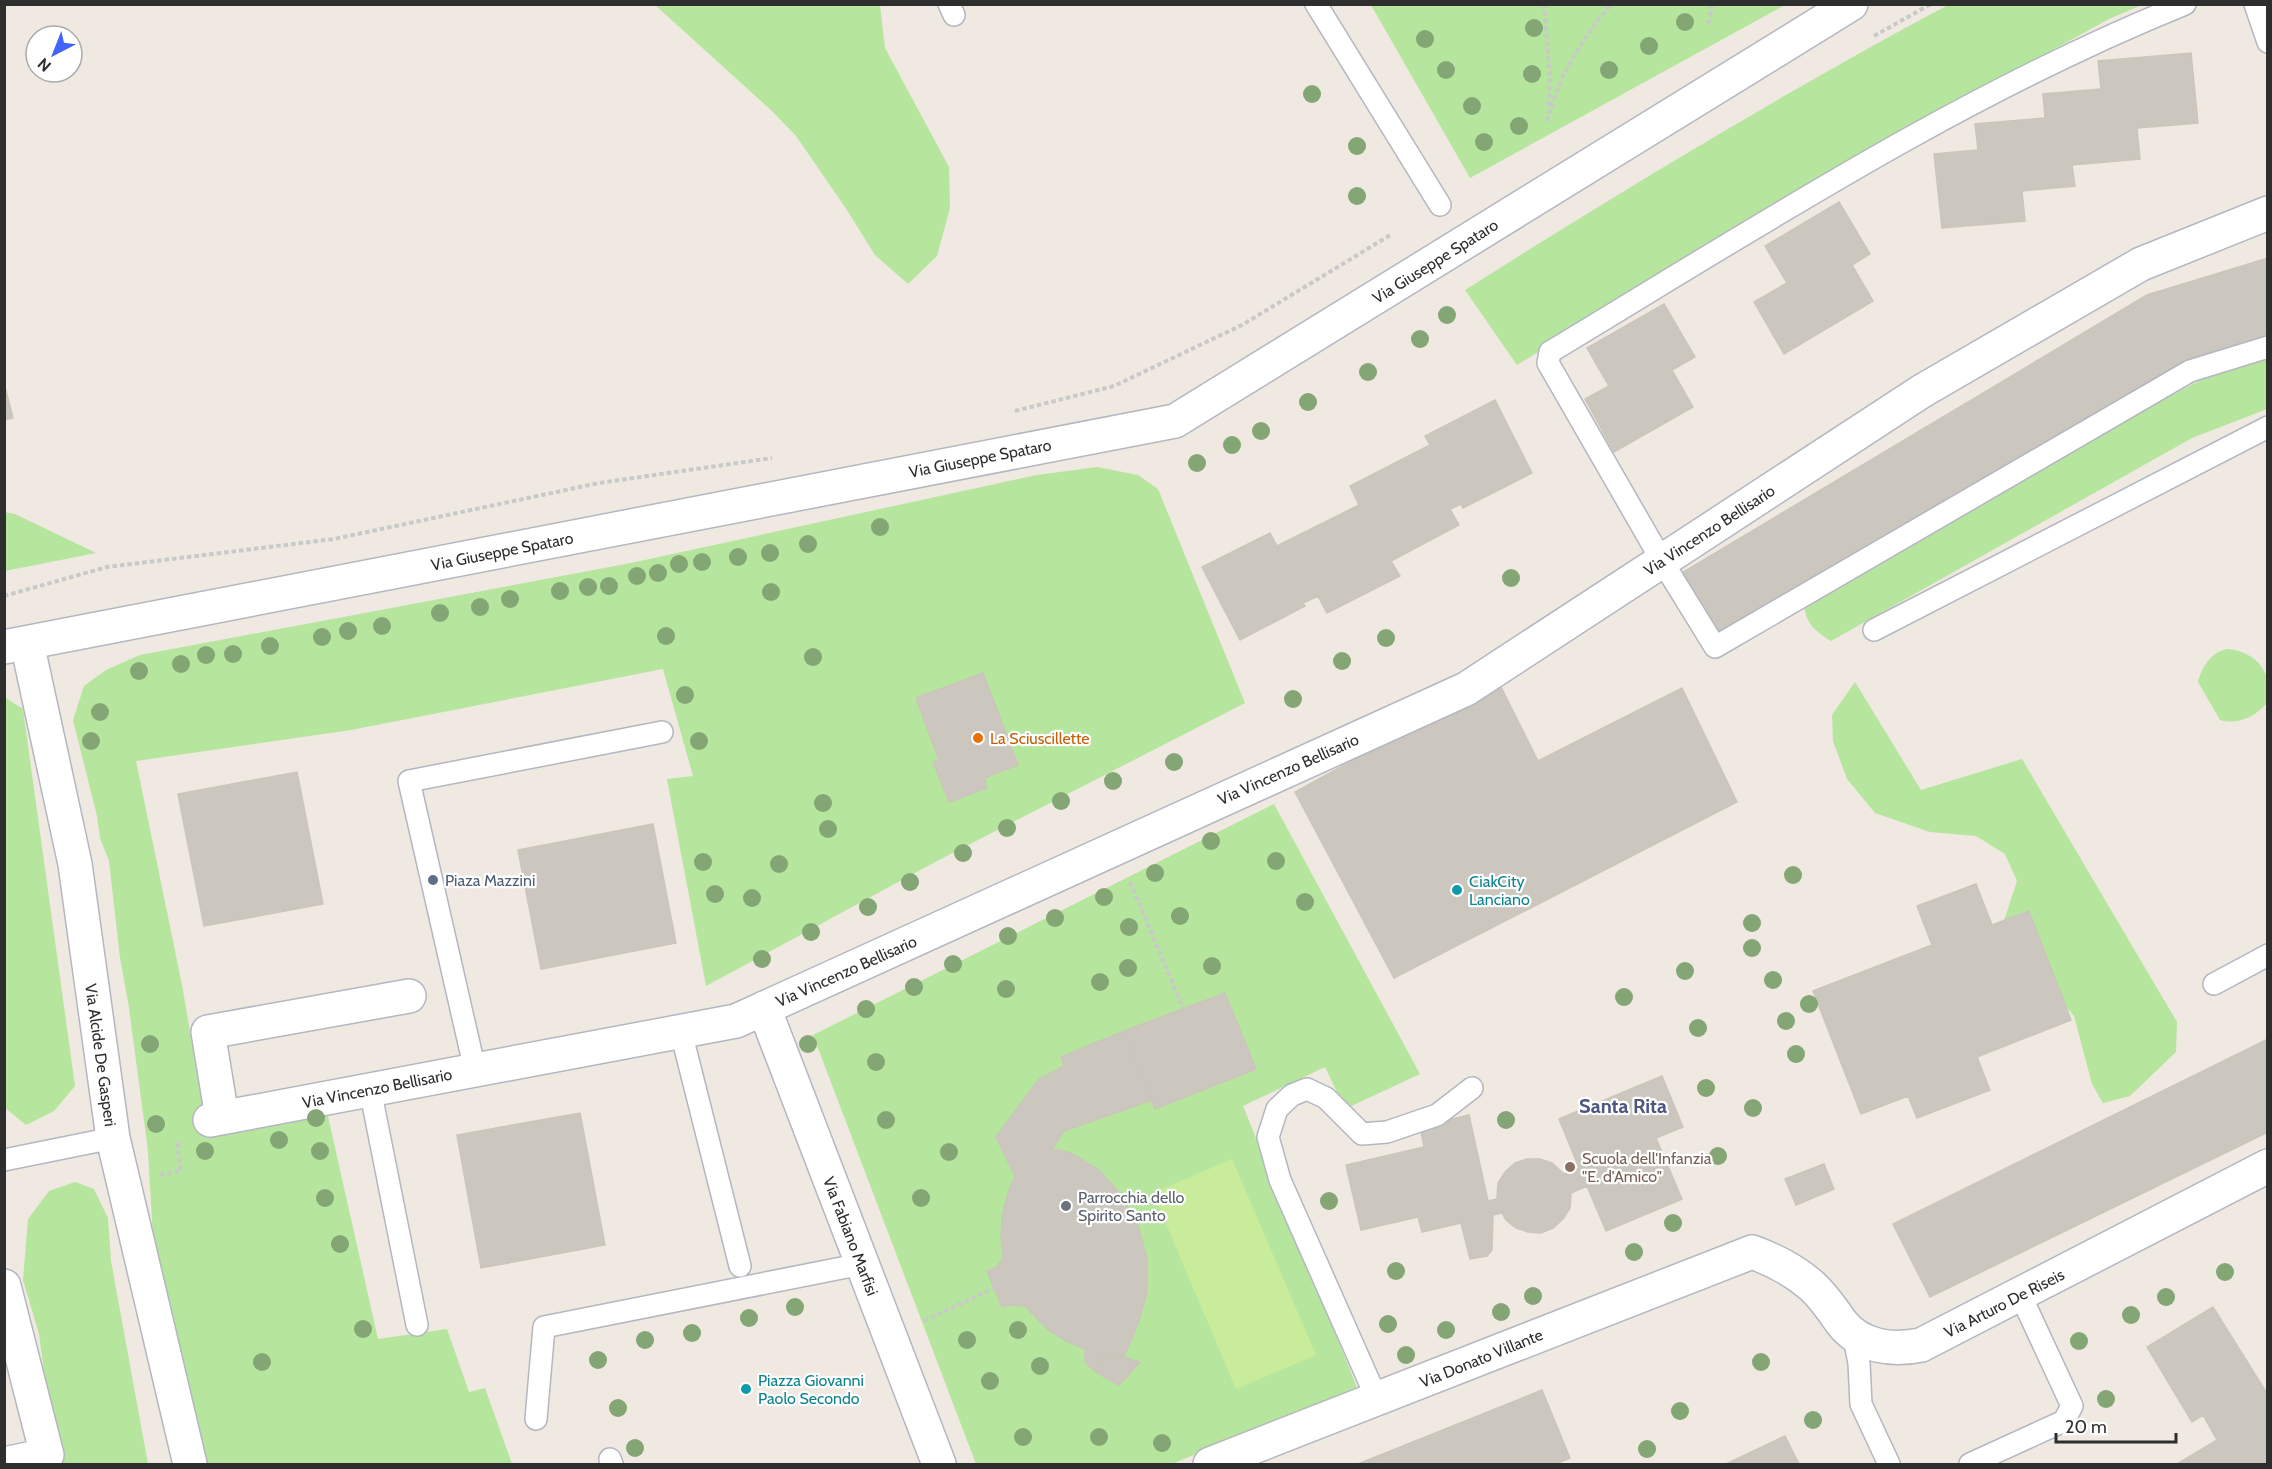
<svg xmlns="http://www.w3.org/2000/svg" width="2272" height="1469" font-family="Cabin,sans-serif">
	<rect width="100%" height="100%" fill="#efe9e1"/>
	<path fill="#b6e59e" d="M655,5H880L885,48L949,167L950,208L937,256L908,284L875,255L845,207L796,136L772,111Z
		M1371,5H1785L1470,178Z
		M1948,5H2142L2109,19L1841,166L1517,365L1465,290C1623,190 1783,93 1948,5Z
		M2267,355V409L2192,438L1831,641C1815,631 1805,623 1804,603L1936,523L2217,371Z
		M1097,467L1138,475L1158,489L1245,703L939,860L706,986L667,779L693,776L663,669L351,730L136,761L182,985L207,1129L325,1103L378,1339L447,1329L469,1392L485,1388L512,1464H200L154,1255L148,1151L129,1008L120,958L109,861L100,838L97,816L73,720L84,686L106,670L140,655L631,563L1037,475Z
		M4,512L15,514L96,553L5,571Z
		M2227,649C2244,650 2263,660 2267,679C2269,686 2268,696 2267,703C2255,717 2238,725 2220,720L2198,682C2202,667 2211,652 2227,649Z
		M1855,682L1921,790L2022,759L2177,1022L2176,1052L2130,1096L2103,1103L2092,1084L2074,1016L2048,986L2003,924L2017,881L2005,854L1976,836L1930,832L1875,813L1847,779L1833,741L1832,715Z
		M4,697L23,709L75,1086L54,1111L26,1125L4,1107Z
		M1274,804L1420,1074L1345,1109L1325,1067L1243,1106L1357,1387L1172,1464H976L813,1035Z
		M75,1182L94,1189L108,1218L111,1261L148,1464H56L39,1334L23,1280L28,1219L49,1191Z"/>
	<path fill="#c9ec9a" d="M1232,1159L1316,1355L1236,1389L1153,1193Z"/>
	<path fill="#cbc7bf" stroke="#cbc5ba" stroke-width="1.5" d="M2191,53L2198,123L2137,128L2140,159L2072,165L2075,186L2022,191L2025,221L1942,228L1934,154L1978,150L1975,124L2045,118L2043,94L2101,89L2098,61Z
		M1839,202L1870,254L1852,265L1873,301L1784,354L1754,302L1787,283L1765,246Z
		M2268,258V335L2185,360L1716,633L1680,574L2147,295Z
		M1664,304L1695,357L1672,370L1693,407L1614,452L1585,399L1609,386L1587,348Z
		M4,383L13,418L4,420Z
		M1495,400L1532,473L1463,508L1461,504L1450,509L1459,525L1391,561L1400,576L1327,613L1318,596L1303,603L1305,606L1240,640L1202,567L1270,533L1277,546L1359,505L1350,486L1430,445L1425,436Z
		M983,673L1018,765L984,778L987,788L949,802L933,762L939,760L916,698Z
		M1498,681L1538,761L1682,688L1737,802L1394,978L1295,792Z
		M297,772L323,904L204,926L178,794Z
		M653,824L676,943L541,969L518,850Z
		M1976,884L1992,925L2029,911L2071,1020L1977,1057L1990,1090L1917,1118L1908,1096L1861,1114L1813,991L1932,945L1917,906Z
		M1225,993L1256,1069L1155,1109L1124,1031Z
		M1124,1031L1152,1100L1064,1131L1052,1149L1071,1153L1099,1170L1122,1196L1138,1225L1147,1258V1292L1138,1324L1124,1357L1108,1352L1094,1371L1085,1362V1349L1066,1341L1048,1330L1025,1306L1010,1305L1002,1307L994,1288L987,1271L995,1268L1003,1259L1001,1238L1002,1217L1007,1196L1015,1176L996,1137L1039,1079L1064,1066L1061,1057Z
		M2268,1039V1132L1930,1297L1893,1224Z
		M1662,1076L1683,1127L1656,1138L1682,1199L1606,1231L1587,1186L1571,1193L1570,1208L1563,1219L1553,1228L1541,1233L1528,1232L1516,1228L1506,1220L1502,1213L1493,1215L1492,1250L1487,1256L1470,1259L1461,1223L1422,1232L1418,1217L1361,1230L1346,1165L1424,1147L1420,1127L1469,1115L1488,1201L1497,1199L1498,1183L1505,1172L1515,1163L1527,1159H1540L1552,1163L1564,1174L1579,1168L1559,1119Z
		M580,1113L605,1245L481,1268L457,1135Z
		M1824,1164L1834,1189L1796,1205L1785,1179Z
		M2213,1307L2268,1395V1464H2177L2217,1440L2203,1415L2192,1422L2147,1347Z
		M1108,1352L1140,1362L1119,1385L1094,1371Z
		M1542,1390L1570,1458L1555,1464H1358Z
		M1785,1436L1799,1464H1726Z"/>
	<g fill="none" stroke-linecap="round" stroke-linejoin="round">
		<g stroke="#b4b7c1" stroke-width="24">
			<path id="service" d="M949,4L954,15
				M1316,4L1440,205
				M2185,4C1962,94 1756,228 1550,352L1548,363L1662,561L1715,647L2190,371L2268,347
				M2255,4L2268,42
				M1874,630L2268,427
				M2214,984L2268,955
				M681,1032L740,1266
				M475,1070L409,781L662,732
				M370,1089L417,1325
				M4,1160L113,1138
				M1853,1333L1859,1363L1861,1404L1889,1464
				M1377,1399L1280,1180L1268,1137L1277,1109L1292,1095L1307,1089L1326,1098L1362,1134L1387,1132L1437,1115L1472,1088
				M536,1419L544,1327L862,1264
				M610,1459L612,1464
				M1970,1464L2064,1421L2072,1406L2020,1294"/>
		</g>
		<g stroke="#b4b7c1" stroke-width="36">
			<path id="minor" d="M27,643L75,864L113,1138L190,1464
				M4,647L1175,421L1851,4
				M764,1008L939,1464
				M222,1117L208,1032L409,996
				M210,1120L736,1021L1466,689L1922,391L2141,264L2268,213
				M4,1286L47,1455L4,1464
				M1210,1464L1752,1252C1774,1260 1794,1270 1812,1286C1824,1297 1832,1309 1841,1322C1860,1347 1892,1351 1921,1345L2268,1166"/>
		</g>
		<path stroke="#c9c9c9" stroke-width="4" stroke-dasharray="4.5 3" stroke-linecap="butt" d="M1544,4L1550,78L1548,108
			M1709,24L1712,4
			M1874,36L1931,4
			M1547,121C1558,77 1582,39 1611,4
			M1015,411L1114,386L1242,325L1392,234
			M4,596L107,567L334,539L599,483L772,458
			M1130,882L1183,1008
			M160,1175L181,1171L177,1143H181
			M924,1321L994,1288"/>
		<use href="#service" stroke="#fff" stroke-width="21"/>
		<use href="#minor" stroke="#fff" stroke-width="33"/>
	</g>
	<g fill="#84a574">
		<circle cx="1685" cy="22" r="9"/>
		<circle cx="1534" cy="28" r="9"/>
		<circle cx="1425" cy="39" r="9"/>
		<circle cx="1649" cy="46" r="9"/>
		<circle cx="1446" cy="70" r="9"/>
		<circle cx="1609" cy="70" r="9"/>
		<circle cx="1532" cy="74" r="9"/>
		<circle cx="1312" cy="94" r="9"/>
		<circle cx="1472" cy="106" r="9"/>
		<circle cx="1519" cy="126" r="9"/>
		<circle cx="1484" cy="142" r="9"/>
		<circle cx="1357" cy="146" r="9"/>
		<circle cx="1357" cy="196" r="9"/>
		<circle cx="1447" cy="315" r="9"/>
		<circle cx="1420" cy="339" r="9"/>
		<circle cx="1368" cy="372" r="9"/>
		<circle cx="1308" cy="402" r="9"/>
		<circle cx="1261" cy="431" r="9"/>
		<circle cx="1232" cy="445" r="9"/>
		<circle cx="1197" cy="463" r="9"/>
		<circle cx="880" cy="527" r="9"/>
		<circle cx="808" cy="544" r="9"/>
		<circle cx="770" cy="553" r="9"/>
		<circle cx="738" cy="557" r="9"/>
		<circle cx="702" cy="562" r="9"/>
		<circle cx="679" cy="564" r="9"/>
		<circle cx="658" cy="573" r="9"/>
		<circle cx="637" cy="576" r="9"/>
		<circle cx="1511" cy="578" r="9"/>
		<circle cx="609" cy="586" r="9"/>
		<circle cx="588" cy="587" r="9"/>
		<circle cx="560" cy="591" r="9"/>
		<circle cx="771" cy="592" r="9"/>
		<circle cx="510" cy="599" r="9"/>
		<circle cx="480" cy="607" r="9"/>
		<circle cx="440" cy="613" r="9"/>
		<circle cx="382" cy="626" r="9"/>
		<circle cx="348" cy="631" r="9"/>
		<circle cx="666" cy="636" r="9"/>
		<circle cx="322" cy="637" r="9"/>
		<circle cx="1386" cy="638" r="9"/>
		<circle cx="270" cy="646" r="9"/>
		<circle cx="233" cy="654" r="9"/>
		<circle cx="206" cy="655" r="9"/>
		<circle cx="813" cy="657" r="9"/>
		<circle cx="1342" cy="661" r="9"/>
		<circle cx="181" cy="664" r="9"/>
		<circle cx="139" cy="671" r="9"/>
		<circle cx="685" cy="695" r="9"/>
		<circle cx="1293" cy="699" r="9"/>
		<circle cx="100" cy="712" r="9"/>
		<circle cx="91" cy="741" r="9"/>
		<circle cx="699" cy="741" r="9"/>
		<circle cx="1174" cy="762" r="9"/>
		<circle cx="1113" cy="781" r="9"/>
		<circle cx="1061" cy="801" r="9"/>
		<circle cx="823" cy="803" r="9"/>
		<circle cx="1007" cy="828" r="9"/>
		<circle cx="828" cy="829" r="9"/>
		<circle cx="1211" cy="841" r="9"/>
		<circle cx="963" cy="853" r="9"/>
		<circle cx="1276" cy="861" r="9"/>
		<circle cx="703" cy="862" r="9"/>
		<circle cx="779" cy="864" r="9"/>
		<circle cx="1155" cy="873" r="9"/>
		<circle cx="1793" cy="875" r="9"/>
		<circle cx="910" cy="882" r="9"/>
		<circle cx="715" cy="894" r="9"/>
		<circle cx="1104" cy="897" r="9"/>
		<circle cx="752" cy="898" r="9"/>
		<circle cx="1305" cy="902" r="9"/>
		<circle cx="868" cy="907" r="9"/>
		<circle cx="1180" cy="916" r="9"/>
		<circle cx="1055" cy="918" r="9"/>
		<circle cx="1752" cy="923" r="9"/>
		<circle cx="1129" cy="927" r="9"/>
		<circle cx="811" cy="932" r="9"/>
		<circle cx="1008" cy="936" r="9"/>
		<circle cx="1752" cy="948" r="9"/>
		<circle cx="762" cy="959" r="9"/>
		<circle cx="953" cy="964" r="9"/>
		<circle cx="1212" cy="966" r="9"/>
		<circle cx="1128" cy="968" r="9"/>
		<circle cx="1685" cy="971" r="9"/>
		<circle cx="1773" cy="980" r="9"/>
		<circle cx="1100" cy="982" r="9"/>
		<circle cx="914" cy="987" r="9"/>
		<circle cx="1006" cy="989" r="9"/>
		<circle cx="1624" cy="997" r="9"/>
		<circle cx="1809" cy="1004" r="9"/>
		<circle cx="866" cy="1009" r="9"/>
		<circle cx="1786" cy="1021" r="9"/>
		<circle cx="1698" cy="1028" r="9"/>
		<circle cx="150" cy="1044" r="9"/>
		<circle cx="808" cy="1044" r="9"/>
		<circle cx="1796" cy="1054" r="9"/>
		<circle cx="876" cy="1062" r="9"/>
		<circle cx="1706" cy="1088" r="9"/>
		<circle cx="1753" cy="1108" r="9"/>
		<circle cx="316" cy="1118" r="9"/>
		<circle cx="886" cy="1120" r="9"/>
		<circle cx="1506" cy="1120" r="9"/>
		<circle cx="156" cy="1124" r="9"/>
		<circle cx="279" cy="1140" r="9"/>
		<circle cx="205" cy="1151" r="9"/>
		<circle cx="320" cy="1151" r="9"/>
		<circle cx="949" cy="1152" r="9"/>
		<circle cx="1718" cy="1156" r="9"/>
		<circle cx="325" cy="1198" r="9"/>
		<circle cx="921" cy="1198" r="9"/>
		<circle cx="1329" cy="1201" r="9"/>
		<circle cx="1673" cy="1223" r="9"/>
		<circle cx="340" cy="1244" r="9"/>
		<circle cx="1634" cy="1252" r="9"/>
		<circle cx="1396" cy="1271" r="9"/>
		<circle cx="2225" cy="1272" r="9"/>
		<circle cx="1533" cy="1296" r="9"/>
		<circle cx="2166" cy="1297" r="9"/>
		<circle cx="795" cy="1307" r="9"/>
		<circle cx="1501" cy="1312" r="9"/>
		<circle cx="2131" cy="1315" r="9"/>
		<circle cx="749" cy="1318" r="9"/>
		<circle cx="1388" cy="1324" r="9"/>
		<circle cx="363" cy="1329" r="9"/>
		<circle cx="1018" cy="1330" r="9"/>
		<circle cx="1446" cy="1330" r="9"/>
		<circle cx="692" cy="1333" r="9"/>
		<circle cx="645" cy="1340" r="9"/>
		<circle cx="967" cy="1340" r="9"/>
		<circle cx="2079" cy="1341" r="9"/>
		<circle cx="1406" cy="1355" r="9"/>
		<circle cx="598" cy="1360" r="9"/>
		<circle cx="262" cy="1362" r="9"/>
		<circle cx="1761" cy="1362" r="9"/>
		<circle cx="1040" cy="1366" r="9"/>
		<circle cx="990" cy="1381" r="9"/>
		<circle cx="2106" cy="1399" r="9"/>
		<circle cx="618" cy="1408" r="9"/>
		<circle cx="1680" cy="1411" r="9"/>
		<circle cx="1813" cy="1420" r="9"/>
		<circle cx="1023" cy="1437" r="9"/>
		<circle cx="1099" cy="1437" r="9"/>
		<circle cx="1162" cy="1443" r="9"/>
		<circle cx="635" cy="1448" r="9"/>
		<circle cx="1647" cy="1449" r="9"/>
	</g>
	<circle fill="#e8710a" stroke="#fff" stroke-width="2" cx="978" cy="738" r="6"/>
	<circle fill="#5c6f8a" stroke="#fff" stroke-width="2" cx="433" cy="880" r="6"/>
	<g fill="#0f9aa8" stroke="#fff" stroke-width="2">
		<circle cx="1457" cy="890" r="6"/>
		<circle cx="746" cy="1389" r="6"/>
	</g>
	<circle fill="#8d6e63" stroke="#fff" stroke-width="2" cx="1570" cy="1167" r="6"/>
	<circle fill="#6b7280" stroke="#fff" stroke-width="2" cx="1066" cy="1206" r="6"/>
	<g text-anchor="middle" stroke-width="4.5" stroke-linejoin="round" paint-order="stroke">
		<g font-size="16" fill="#2e2e2e" stroke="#fff">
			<text transform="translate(1435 261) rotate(-32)" y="6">Via Giuseppe Spataro</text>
			<text transform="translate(980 458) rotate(-11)" y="6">Via Giuseppe Spataro</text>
			<text transform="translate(1709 530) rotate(-33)" y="6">Via Vincenzo Bellisario</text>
			<text transform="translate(502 551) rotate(-11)" y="6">Via Giuseppe Spataro</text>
			<text transform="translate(1288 769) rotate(-24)" y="6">Via Vincenzo Bellisario</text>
			<text transform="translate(846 971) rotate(-24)" y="6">Via Vincenzo Bellisario</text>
			<text transform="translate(101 1055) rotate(82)" y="6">Via Alcide De Gasperi</text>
			<text transform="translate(377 1088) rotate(-11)" y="6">Via Vincenzo Bellisario</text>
			<text transform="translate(851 1236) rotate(69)" y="6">Via Fabiano Marfisi</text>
			<text transform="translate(2004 1303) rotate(-27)" y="6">Via Arturo De Riseis</text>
			<text transform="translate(1481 1358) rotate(-22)" y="6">Via Donato Villante</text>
		</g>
		<g font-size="16" fill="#c56008" stroke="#fff" text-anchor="start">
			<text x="990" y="744">La Sciuscillette</text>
		</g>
		<g font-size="16" fill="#4e5e75" stroke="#fff" text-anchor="start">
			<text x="445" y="886">Piaza Mazzini</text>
		</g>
		<g font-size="16" fill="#0d838f" stroke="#fff" text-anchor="start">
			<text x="1469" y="887">CiakCity<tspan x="1469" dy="18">Lanciano</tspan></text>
			<text x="758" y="1386">Piazza Giovanni<tspan x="758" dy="18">Paolo Secondo</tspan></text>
		</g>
		<g font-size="16" fill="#785e54" stroke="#fff" text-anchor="start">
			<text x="1582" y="1164">Scuola dell'Infanzia<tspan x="1582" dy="18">"E. d'Amico"</tspan></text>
		</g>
		<g font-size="16" fill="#5b616d" stroke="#fff" text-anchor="start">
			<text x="1078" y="1203">Parrocchia dello<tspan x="1078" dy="18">Spirito Santo</tspan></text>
		</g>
		<g font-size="20" font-weight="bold" fill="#4d5680" stroke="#fff">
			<text x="1623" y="1113">Santa Rita</text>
		</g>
	</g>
	<rect width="2272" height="1469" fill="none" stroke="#2e2e2e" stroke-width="12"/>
	<g transform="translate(54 54) rotate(222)"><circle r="28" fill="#ffffff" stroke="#ababab" stroke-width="1.5"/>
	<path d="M0-4.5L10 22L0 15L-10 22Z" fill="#4264fb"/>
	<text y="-9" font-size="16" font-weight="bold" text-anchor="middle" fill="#2e2e2e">N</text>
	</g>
	<path d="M2056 1433v9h120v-9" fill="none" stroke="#2e2e2e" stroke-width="3"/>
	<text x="2065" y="1433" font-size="18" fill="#2e2e2e" stroke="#ffffff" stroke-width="4.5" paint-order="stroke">20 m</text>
</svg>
